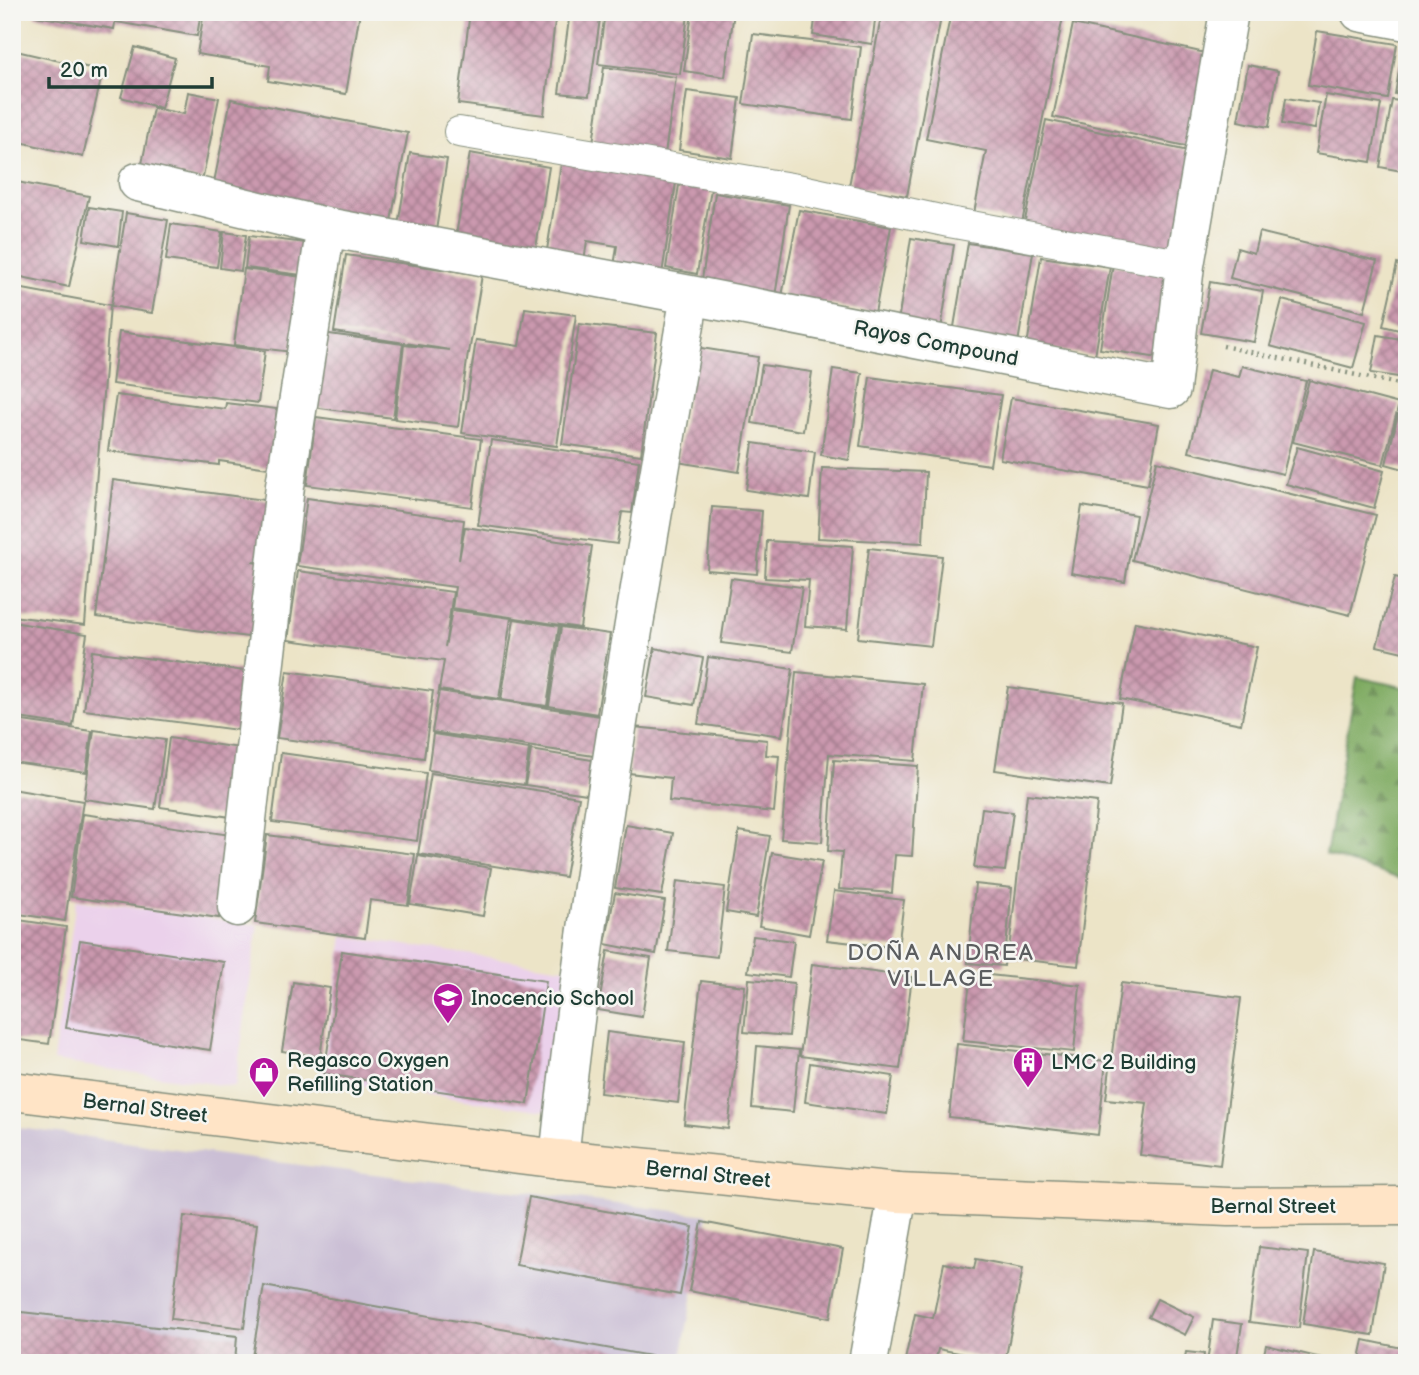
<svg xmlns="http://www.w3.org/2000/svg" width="1419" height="1375" font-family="'Balsamiq Sans',sans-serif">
	<defs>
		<pattern id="forest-firs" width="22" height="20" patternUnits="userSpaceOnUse" patternTransform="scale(1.75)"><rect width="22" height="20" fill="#7eaa61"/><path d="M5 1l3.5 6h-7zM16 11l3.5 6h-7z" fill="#678c51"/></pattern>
		<pattern id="building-cross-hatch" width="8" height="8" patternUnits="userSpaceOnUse" patternTransform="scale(1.75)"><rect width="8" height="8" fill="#cb99af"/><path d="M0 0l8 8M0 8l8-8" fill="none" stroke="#a47e8f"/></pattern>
	</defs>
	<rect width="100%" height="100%" fill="#f6f6f2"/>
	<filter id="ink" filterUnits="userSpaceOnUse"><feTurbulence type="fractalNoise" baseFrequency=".0143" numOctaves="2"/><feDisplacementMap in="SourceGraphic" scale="14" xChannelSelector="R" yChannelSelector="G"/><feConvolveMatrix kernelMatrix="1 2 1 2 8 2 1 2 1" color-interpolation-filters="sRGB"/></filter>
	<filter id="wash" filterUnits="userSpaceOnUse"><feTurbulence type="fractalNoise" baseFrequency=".00686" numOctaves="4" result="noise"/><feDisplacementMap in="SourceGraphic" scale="28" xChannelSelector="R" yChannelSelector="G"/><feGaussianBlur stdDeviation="1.57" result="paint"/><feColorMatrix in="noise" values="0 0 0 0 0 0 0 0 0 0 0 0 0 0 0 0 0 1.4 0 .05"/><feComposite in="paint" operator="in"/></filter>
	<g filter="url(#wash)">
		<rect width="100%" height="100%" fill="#ece4c7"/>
		<path fill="#ebd1eb" d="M76,900L258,925L235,1087L53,1061Z
			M343,936L577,970L553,1112L320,1080Z"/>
		<path fill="#cbbfd5" d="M12,1127L275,1162L708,1215L680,1363H12Z"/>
		<path fill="url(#forest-firs)" stroke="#4e744a" stroke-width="2" d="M1357,677L1407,688V881L1326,855Z"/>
		<g id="blocks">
			<path fill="url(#building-cross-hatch)" d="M35,12H117L114,29L35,16Z
				M118,12H201L197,36L116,22Z
				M204,12H360L346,94L268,81L270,66L197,54Z
				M470,12H556L544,115L458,104Z
				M570,12H601L589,96L559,93Z
				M605,12H669L688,15L680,74L598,64Z
				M692,12H734L725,77L684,71Z
				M816,12H876L872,44L813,35Z
				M882,12H942L907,196L849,186Z
				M951,12H1064L1022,223L974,213L986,151L926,139Z
				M1073,24L1210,54L1190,147L1053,117Z
				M1317,31L1397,44L1388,99L1308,85Z
				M753,34L861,47L852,119L743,104Z
				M135,47L175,58L161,108L121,97Z
				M12,50L103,71L83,157L12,140Z
				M1402,54L1407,55V96L1395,94Z
				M1248,65L1278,71L1269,127L1238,121Z
				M604,67L676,77L664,161L592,150Z
				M687,91L740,98L732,158L679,150Z
				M188,92L219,98L202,181L141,169L153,108L184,114Z
				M1326,95L1381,104L1371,162L1316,153Z
				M1286,98L1319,103L1315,129L1282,124Z
				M231,99L408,133L391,221L213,187Z
				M1392,100L1407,102V172L1380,167Z
				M1046,120L1202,154L1180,259L1024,225Z
				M410,153L447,159L435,237L397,231Z
				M470,153L549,167L535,254L455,241Z
				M562,158L677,176L662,274L614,267L617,246L587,241L584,261L546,256Z
				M12,181L89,196L69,287L12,275Z
				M679,185L711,189L697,274L666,268Z
				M715,193L789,205L775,297L701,286Z
				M89,207L122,212L118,246L84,240Z
				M799,210L891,227L875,313L782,296Z
				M126,213L168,220L152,313L111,306Z
				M171,224L222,232L217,267L166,260Z
				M224,232L246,235L241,271L220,268Z
				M1259,232L1377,261L1364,312L1230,278L1237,248L1254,253Z
				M249,236L306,243L302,275L245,268Z
				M911,238L954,245L941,329L898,322Z
				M968,243L1033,253L1018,343L953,333Z
				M346,255L482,275L469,353H468L458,427L395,419L404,345L450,350L334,332Z
				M1041,257L1110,267L1095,356L1027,346Z
				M1113,264L1173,275L1159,358L1100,349Z
				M1397,264L1407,267V332L1383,326Z
				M244,269L302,277L292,352L234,345Z
				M1210,282L1263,291L1254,342L1201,333Z
				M12,287L110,305L85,625L12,616Z
				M1282,300L1366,322L1353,368L1270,346Z
				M525,308L576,315L557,446L462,433L476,340L519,346Z
				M579,324L657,333L641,455L562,444Z
				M119,332L265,351L258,403L112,384Z
				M322,333L403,344L393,418L312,407Z
				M1378,335L1407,340L1405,378L1371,373Z
				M695,347L758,357L739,472L677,462Z
				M762,365L812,372L803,431L752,423Z
				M1242,366L1306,381L1283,474L1189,452L1209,370L1239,377Z
				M833,369L862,373L849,460L821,455Z
				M870,377L1001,395L990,465L860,446Z
				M1309,380L1399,404L1383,465L1293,442Z
				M116,395L225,409L226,403L277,409L269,468L219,461V465L108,451Z
				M1011,398L1159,424L1148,485L1000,459Z
				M1398,415L1407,417V470L1386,464Z
				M316,417L481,439L472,507L307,485Z
				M491,440L639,461L632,513L622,512L617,544L478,525Z
				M753,443L815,452L809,499L746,490Z
				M1297,447L1384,471L1374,508L1286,484Z
				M1157,461L1376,515L1350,615L1132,560Z
				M822,468L926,472L923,543L818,538Z
				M113,480L272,501L264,563L252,562L264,564L255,638L96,617Z
				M307,498L464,520L459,560L465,527L592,546L580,628L452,608L455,587L297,566Z
				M1082,506L1136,515L1125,582L1071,573Z
				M712,507L762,511L757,574L707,570Z
				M767,541L853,546L847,629L805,626L809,580L765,578Z
				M869,548L942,556L931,646L858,638Z
				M298,571L453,592L445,647L452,610L511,618L499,699L439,690L444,661L288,640Z
				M1395,577L1407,580V653L1377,646Z
				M731,578L802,587L792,652L721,643Z
				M514,619L559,626L547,706L501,700Z
				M12,622L87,634L73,726L12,717Z
				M1135,622L1257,647L1241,724L1120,699Z
				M561,627L610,634L597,714L549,706Z
				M655,648L703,658L694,705L646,697Z
				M92,651L253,672L245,731L84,710Z
				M708,657L793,669L782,736L698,724Z
				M287,671L433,691L424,758L277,738Z
				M796,672L923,684L915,761L829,754L822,842L781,839Z
				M1008,687L1122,703L1110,787L995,770Z
				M439,691L600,716L594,756L432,732Z
				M16,720L92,731L86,772L12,762V741Z
				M633,727L767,740L766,755L779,756L774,812L669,801L671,778L629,773Z
				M94,730L165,740L155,809L84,799Z
				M433,734L529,749L524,785L428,770Z
				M169,738L240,748L231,817L160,807Z
				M531,750L592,760L587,794L525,785Z
				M281,753L426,773L417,841L272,822Z
				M834,760L918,766L912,856L895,855L892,893L839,889L842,852L828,851Z
				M431,773L579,797L565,877L418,854Z
				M12,789L83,801L65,921L12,913Z
				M1027,794L1097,802L1078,966L1008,958Z
				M982,808L1013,812L1005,871L974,868Z
				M83,814L231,835L219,918L71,897Z
				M626,825L673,833L662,895L615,888Z
				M739,831L770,836L756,917L726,912Z
				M267,835L415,854L408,905L370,900L365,938L255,923Z
				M772,853L822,861L809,935L759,926Z
				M418,856L491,868L483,916L410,904Z
				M677,881L725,887L717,957L668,951Z
				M975,884L1012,888L1004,966L968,963Z
				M834,891L904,900L898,948L827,940Z
				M615,893L665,901L656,954L605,944Z
				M12,919L66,927L49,1044L12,1039Z
				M753,936L794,941L789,977L748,972Z
				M80,940L224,962L210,1050L66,1028Z
				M342,951L546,981L528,1104L324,1074Z
				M608,951L651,958L642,1017L598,1010Z
				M812,964L912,977L900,1069L800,1056Z
				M971,973L1080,985L1074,1052L963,1041Z
				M749,979L794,983L789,1036L744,1032Z
				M701,981L745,986L728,1129L684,1124Z
				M293,982L330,988L320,1057L282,1051Z
				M1121,983L1241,998L1220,1165L1140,1155L1147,1103L1106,1099Z
				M607,1032L685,1042L678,1103L600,1093Z
				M957,1044L1106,1061L1098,1135L949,1117Z
				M757,1046L799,1050L793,1112L752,1108Z
				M810,1063L893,1076L887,1114L805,1102Z
				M529,1197L693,1227L680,1295L516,1265Z
				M184,1216L257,1224L244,1328L171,1319Z
				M702,1222L843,1249L830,1318L689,1291Z
				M1259,1247L1308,1253L1299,1328L1249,1322Z
				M1314,1252L1384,1263L1373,1335L1303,1324Z
				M976,1259L1023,1268L1005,1362L938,1349L935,1363H924L905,1360L915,1314L933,1318L944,1263L974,1269Z
				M1405,1261H1407V1298L1401,1297Z
				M264,1286L678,1361V1363H251Z
				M1157,1299L1194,1317L1185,1335L1148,1317Z
				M12,1311L237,1336L235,1363H12Z
				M1213,1320L1242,1324L1236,1363H1207Z
				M1364,1340L1407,1349V1363H1359Z
				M1266,1345L1339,1362V1363H1262Z
				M1186,1352L1204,1354L1203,1363H1184Z"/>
		</g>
	</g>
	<g filter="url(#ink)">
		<use href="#blocks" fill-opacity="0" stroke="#86907e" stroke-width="2"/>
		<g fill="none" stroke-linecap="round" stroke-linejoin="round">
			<g stroke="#86907e" stroke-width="32">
				<path id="lane" d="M459,132L797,189L949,222L1185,265"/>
			</g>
			<g stroke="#86907e" stroke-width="41">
				<path id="street" d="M1360,12L1407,21
					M138,182L326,227L690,295L1171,389L1185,265L1229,12
					M237,907L285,486L326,227
					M559,1159C589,869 641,582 690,295
					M868,1363L898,1193"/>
			</g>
			<g stroke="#86907e" stroke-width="41">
				<path id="secondary" d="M12,1091L559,1159L898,1193L1228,1207L1407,1206"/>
			</g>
			<path stroke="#86907e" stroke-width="4.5" stroke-dasharray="2 5" stroke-linecap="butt" d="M1223,346L1407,386"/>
			<use href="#lane" stroke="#fff" stroke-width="30"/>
			<use href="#street" stroke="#fff" stroke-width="38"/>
			<use href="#secondary" stroke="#ffe4c6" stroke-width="38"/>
		</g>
	</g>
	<defs>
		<g id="school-pin" transform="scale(1.575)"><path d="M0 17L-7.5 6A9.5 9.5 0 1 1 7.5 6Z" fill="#b5179e" stroke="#f6f6f2"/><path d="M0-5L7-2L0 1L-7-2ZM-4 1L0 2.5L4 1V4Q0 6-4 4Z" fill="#fff"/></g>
		<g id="building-pin" transform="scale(1.575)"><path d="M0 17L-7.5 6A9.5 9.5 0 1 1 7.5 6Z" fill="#b5179e" stroke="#f6f6f2"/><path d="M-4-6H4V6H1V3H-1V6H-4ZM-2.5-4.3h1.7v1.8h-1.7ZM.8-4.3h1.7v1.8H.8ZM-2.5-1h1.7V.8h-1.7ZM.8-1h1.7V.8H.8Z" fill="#fff"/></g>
		<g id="shop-pin" transform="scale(1.575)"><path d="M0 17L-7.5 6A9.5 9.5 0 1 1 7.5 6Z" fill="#b5179e" stroke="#f6f6f2"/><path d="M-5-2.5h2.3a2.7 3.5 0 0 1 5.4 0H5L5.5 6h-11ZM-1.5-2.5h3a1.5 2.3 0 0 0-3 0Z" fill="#fff"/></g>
	</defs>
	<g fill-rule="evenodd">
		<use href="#school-pin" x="448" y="998"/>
		<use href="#building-pin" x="1028" y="1062"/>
		<use href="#shop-pin" x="264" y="1072"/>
	</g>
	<g text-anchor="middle" stroke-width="5" stroke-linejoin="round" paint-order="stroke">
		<g font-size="21" fill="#1f3d34" stroke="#f6f6f2">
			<text transform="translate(936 343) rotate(11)" y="7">Rayos Compound</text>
			<text transform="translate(145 1108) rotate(7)" y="7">Bernal Street</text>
			<text transform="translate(708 1174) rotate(6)" y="7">Bernal Street</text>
			<text x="1273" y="1213">Bernal Street</text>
		</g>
		<g font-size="21" fill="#1f3d34" stroke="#f6f6f2" text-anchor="start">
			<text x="471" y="1005">Inocencio School</text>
			<text x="287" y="1067">Regasco Oxygen<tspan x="287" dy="24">Refilling Station</tspan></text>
			<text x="1051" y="1069">LMC 2 Building</text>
		</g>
		<g font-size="23" letter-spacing="2" fill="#5b5d5f" stroke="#f6f6f2">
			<text x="941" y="960">DOÑA ANDREA<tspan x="941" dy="26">VILLAGE</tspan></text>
		</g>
	</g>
	<rect width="1419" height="1375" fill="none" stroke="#f6f6f2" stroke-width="42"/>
	<path d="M49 77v10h163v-10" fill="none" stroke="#1f3d34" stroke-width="3.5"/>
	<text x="60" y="77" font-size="21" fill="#1f3d34" stroke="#f6f6f2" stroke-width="5" paint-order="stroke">20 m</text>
</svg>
